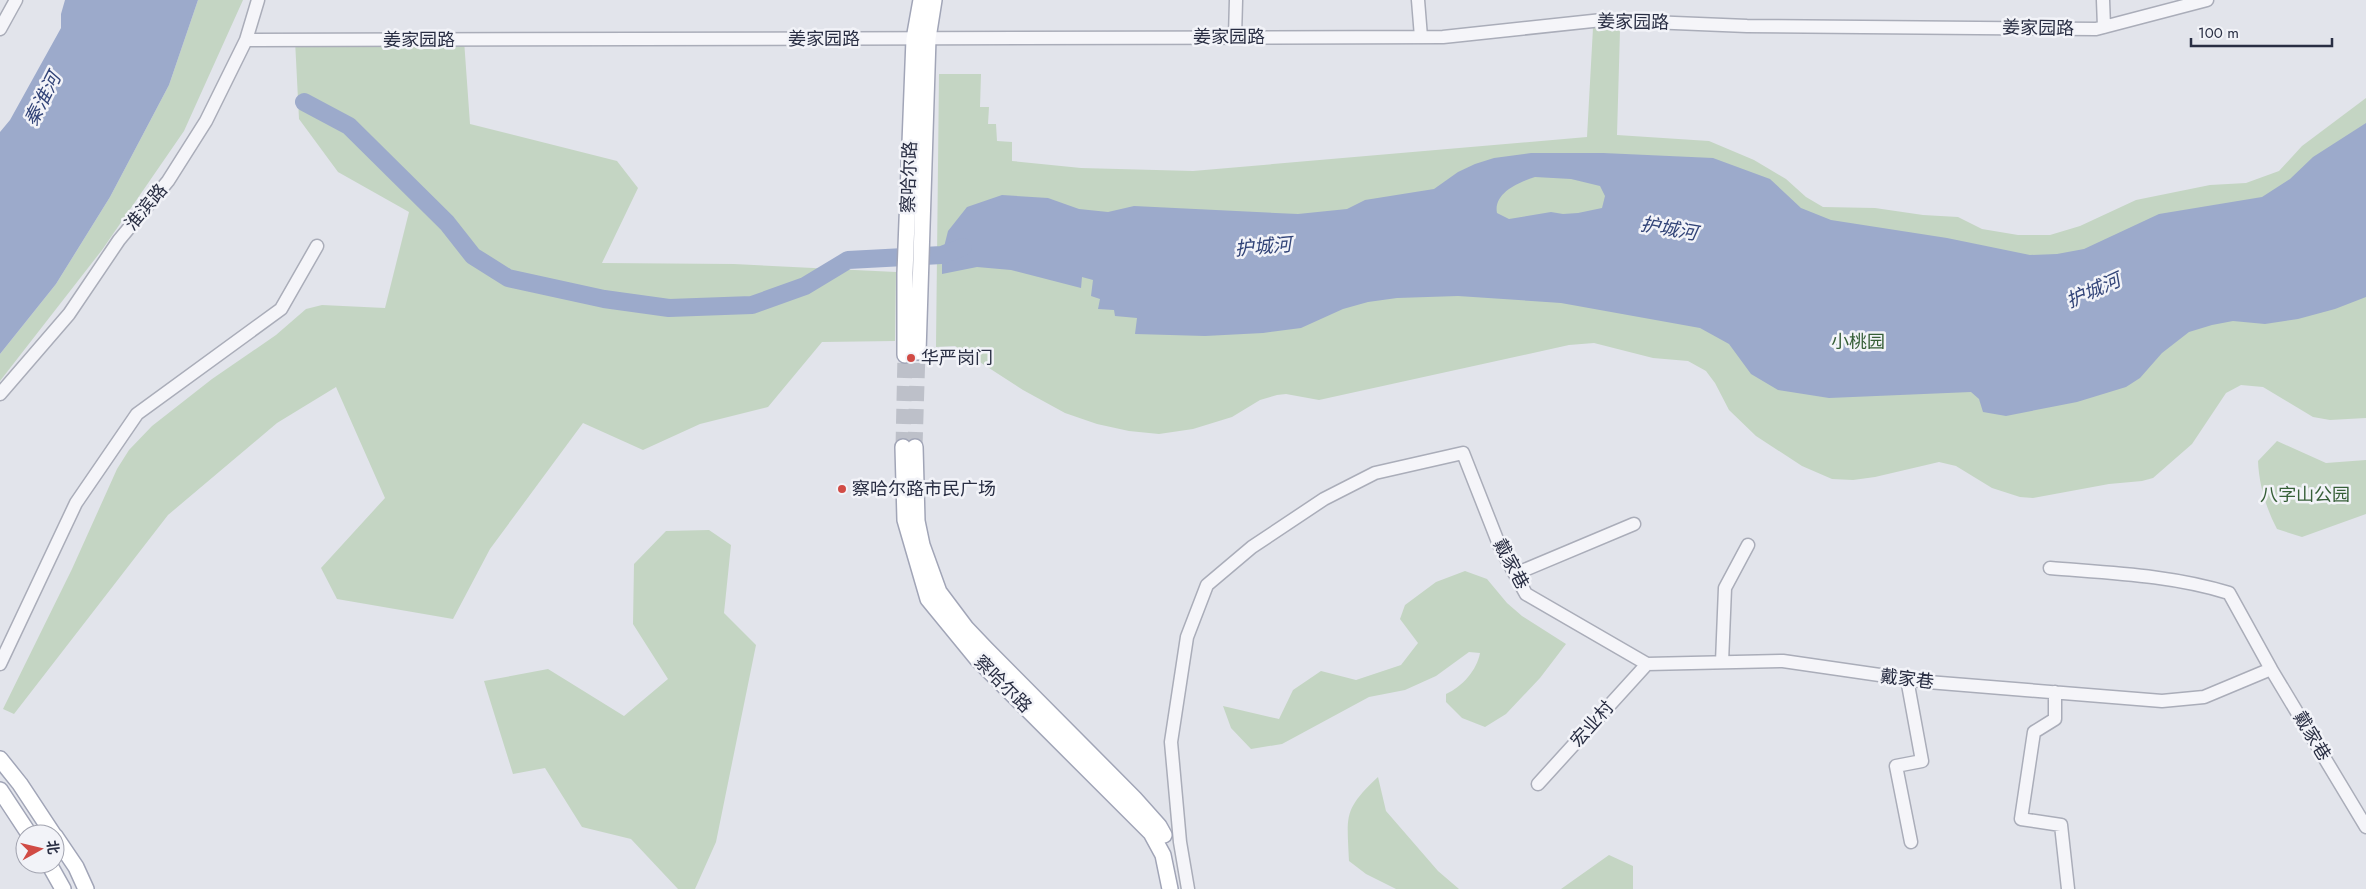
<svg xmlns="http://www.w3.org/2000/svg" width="2366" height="889" font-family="Jost,'Noto Sans SC',sans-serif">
	<rect width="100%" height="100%" fill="#e2e4eb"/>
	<path fill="#c4d5c3" d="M198,0H243L184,131L102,250L0,381V354L56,284L110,197L169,85Z
		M1593,28L1620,30L1617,135L1709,141L1754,160L1786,179L1806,197L1823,207L1875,208L1923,215L1958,217L1982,229L2018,235H2050L2080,226L2136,200L2210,185L2246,183L2279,171L2302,146L2366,98V418L2330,420L2313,417L2263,387L2241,385L2226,393L2192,444L2153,478L2142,481L2109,484L2033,498L2020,497L1992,488L1956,466L1939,462L1875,477L1853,480L1832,479L1802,466L1756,436L1729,410L1715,383L1706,371L1688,361L1653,358L1594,343L1569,345L1319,400L1286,394L1277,395L1260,400L1232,417L1193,429L1159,434L1129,431L1097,424L1065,413L1023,390L955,346L936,347L939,74H981L980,107H989L988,124H996L997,141L1012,142V161L1081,168L1193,171L1587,137Z
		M295,40H464L470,124L617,161L638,188L602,263L734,264L896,272L895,341L822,342L768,407L700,424L643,450L583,423L490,549L453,619L337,599L321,568L385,498L336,387L277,423L168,515L14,714L3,709L72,569L117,469L129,450L152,426L212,379L276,335L306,309L322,305L385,308L409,212L338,172L299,119Z
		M2277,441L2326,463L2366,460V514L2302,537L2277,529C2266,508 2259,485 2258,461Z
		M709,530L731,545L724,613L756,645L716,842L695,889H678L631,839L582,827L545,768L513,774L484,681L548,669L624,716L668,679L633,624L634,564L666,531Z
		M1465,571L1487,579L1507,603L1522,616L1566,644L1540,678L1506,714L1485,727L1462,718L1446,702V694C1462,687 1477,670 1480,653L1469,652L1436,676L1405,690L1369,697L1282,744L1251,749L1231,728L1223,706L1279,719L1293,690L1321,671L1356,680L1401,665L1418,643L1400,619L1405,605L1436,582Z
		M1378,777L1386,811L1438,871L1459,889H1396L1366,874L1349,861C1347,815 1343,810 1378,777Z
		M1609,855L1633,866V889H1561Z"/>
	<path fill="#9caacb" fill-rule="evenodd" d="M65,0H198L169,85L110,197L56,284L0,354V132L10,120L61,28V14Z
		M2366,123V297L2335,309L2298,319L2265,324L2233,321L2212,325L2189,332L2162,353L2140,378L2126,387L2077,402L2006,416L1983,412L1979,399L1971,392L1829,398L1778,390L1751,374L1729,344L1700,328L1561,303L1458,296L1397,298L1368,302L1343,309L1301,328L1263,333L1205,336L1135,334L1137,318L1115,316L1114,310L1098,309L1100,299L1091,296L1093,280L1082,277L1081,288L1011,270L977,267L942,274V255L948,231L967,207L1002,195L1048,198L1079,209L1108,212L1134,206L1298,214L1347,209L1365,200L1434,189L1458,172L1475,164L1494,158L1531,153H1603L1713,158L1770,179L1801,208L1831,220L1947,238L2030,255L2057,254L2084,249L2159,214L2262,197L2290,179L2313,157ZM1535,177L1571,179L1600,186L1605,196L1602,208L1578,213L1563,214L1551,212L1509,219L1497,213C1493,193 1519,182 1535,177Z"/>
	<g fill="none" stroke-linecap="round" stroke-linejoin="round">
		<path stroke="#9caacb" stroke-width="18" d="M304,102L349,126L447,223L473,256L508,278L604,299L669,308L752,305L805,286L848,260L942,255L963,247"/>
		<path stroke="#bdc0c9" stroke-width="15" stroke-dasharray="15 8" stroke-linecap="butt" d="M903,447L905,355
			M915,447L918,352"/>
		<g stroke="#aaadb9" stroke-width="15">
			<path id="minor" d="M1418,0L1421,37
				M2103,0L2104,27
				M0,29L16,0
				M1235,37L1236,0
				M246,40L1443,37L1602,20L1747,26L2096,29L2207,0
				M0,394L69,314L119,240L168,181L206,121L246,40L258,0
				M2050,568C2110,573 2171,575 2229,593L2271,669
				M1515,574L1634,524
				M1722,662L1725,588L1748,545
				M0,664L76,503L137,414L281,309L317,246
				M1907,679L1922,761L1896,766L1911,842
				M2055,692V719L2034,732L2021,819L2061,825L2068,889
				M1538,784L1647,664
				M1188,889L1180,842L1171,742L1187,637L1207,585L1252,547L1324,499L1375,473L1463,453L1500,547L1526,594L1647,664L1783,661L1928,682L2162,701L2204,697L2271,669L2366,827"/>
		</g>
		<g stroke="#a1a5b7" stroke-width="18">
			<path id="major" d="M918,352L928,38L934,0
				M905,355V273L914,39L921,0
				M903,447L905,520L928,599L978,660L1151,833L1163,855L1170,889
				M915,447L917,521L922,545L939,592L966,628L986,649L1134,798L1159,826L1164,835
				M0,759L20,784L53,834
				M0,790L29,834
				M55,836L76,867L86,889
				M49,864L63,889"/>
		</g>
		<use href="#minor" stroke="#f5f5f9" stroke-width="12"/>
		<use href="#major" stroke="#fff" stroke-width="15"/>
	</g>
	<g fill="#d14b45" stroke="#f2f3f8" stroke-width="2">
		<circle cx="911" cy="358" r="5"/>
		<circle cx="842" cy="489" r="5"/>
	</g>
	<g text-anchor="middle" stroke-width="5" stroke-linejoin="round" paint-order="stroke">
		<g font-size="18" fill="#292e43" stroke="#f2f3f8">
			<text transform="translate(1633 22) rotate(1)" y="6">姜家园路</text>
			<text transform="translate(2038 28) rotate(1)" y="6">姜家园路</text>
			<text x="1229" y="43">姜家园路</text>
			<text x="824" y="45">姜家园路</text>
			<text x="419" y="46">姜家园路</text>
			<text transform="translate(909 177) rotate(-88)" y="6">察哈尔路</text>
			<text transform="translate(146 207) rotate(-50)" y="6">淮滨路</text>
			<text transform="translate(1511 564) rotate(62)" y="6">戴家巷</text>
			<text transform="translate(1907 679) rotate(7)" y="6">戴家巷</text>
			<text transform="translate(1003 684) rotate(45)" y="6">察哈尔路</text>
			<text transform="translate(1592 724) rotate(-48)" y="6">宏业村</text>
			<text transform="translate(2312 736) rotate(59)" y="6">戴家巷</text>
		</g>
		<g font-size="18" fill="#365f37" stroke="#f2f3f8">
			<text x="1858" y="348">小桃园</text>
			<text x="2305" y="501">八字山公园</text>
		</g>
		<g font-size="18" fill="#292e43" stroke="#f2f3f8" text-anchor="start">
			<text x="921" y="364">华严岗门</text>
			<text x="852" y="495">察哈尔路市民广场</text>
		</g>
		<g font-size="19" font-style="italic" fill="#324478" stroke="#f2f3f8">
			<text transform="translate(42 99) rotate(-63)" y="7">秦淮河</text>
			<text transform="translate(1669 228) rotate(10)" y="7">护城河</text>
			<text transform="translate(1263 246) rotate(-5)" y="7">护城河</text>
			<text transform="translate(2093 290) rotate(-24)" y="7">护城河</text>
		</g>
	</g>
	<g transform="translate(40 849) rotate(82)"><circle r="24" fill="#f2f3f8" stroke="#a2a4b0"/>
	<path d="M0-4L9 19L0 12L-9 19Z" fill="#d14b45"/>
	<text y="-8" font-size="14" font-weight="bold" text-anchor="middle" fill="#292e43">北</text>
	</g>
	<path d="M2191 38v8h141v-8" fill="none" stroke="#292e43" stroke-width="2.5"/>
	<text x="2198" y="38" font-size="15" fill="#292e43" stroke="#f2f3f8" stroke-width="4" paint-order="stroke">100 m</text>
</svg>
